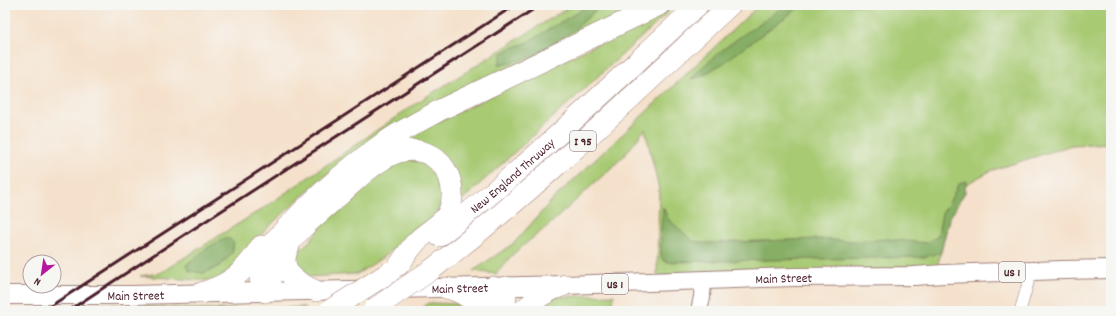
<svg xmlns="http://www.w3.org/2000/svg" width="1116" height="316" font-family="Dekko,sans-serif">
	<rect width="100%" height="100%" fill="#f6f6f2"/>
	<filter id="ink" filterUnits="userSpaceOnUse"><feTurbulence type="fractalNoise" baseFrequency=".025" numOctaves="2"/><feDisplacementMap in="SourceGraphic" scale="8" xChannelSelector="R" yChannelSelector="G"/><feConvolveMatrix kernelMatrix="1 2 1 2 8 2 1 2 1" color-interpolation-filters="sRGB"/></filter>
	<filter id="wash" filterUnits="userSpaceOnUse"><feTurbulence type="fractalNoise" baseFrequency=".012" numOctaves="4" result="noise"/><feDisplacementMap in="SourceGraphic" scale="16" xChannelSelector="R" yChannelSelector="G"/><feGaussianBlur stdDeviation="0.9" result="paint"/><feColorMatrix in="noise" values="0 0 0 0 0 0 0 0 0 0 0 0 0 0 0 0 0 1.4 0 .05"/><feComposite in="paint" operator="in"/></filter>
	<g filter="url(#wash)">
		<rect width="100%" height="100%" fill="#f5e1cb"/>
		<path fill="#a8ca73" stroke="#79744f" d="M572,5H641L382,133L321,179L265,230L246,259L216,280H197L140,276L160,273L265,207L415,104Z
			M759,5H1111V143L1072,145L990,171L965,185V192L949,219L936,272L657,276L659,189L645,129L624,156L550,224L514,253L496,274L473,271L514,243L554,198L626,131Z
			M667,10L669,12L461,201L459,186L401,140Z
			M409,159L422,163L439,179L445,193L437,213L421,230L376,262L357,274L307,277L299,270L296,262L298,251L310,241L330,214L393,163Z
			M614,295L612,308L596,311H529L550,297Z
			M428,303L464,304L472,311H418Z
			M101,304L197,309H257L305,307L300,311H91Z"/>
		<path fill="#86ae65" stroke="#686648" d="M589,5H607L596,10L573,31L533,56L506,64H499L502,53L511,48L526,43Z
			M785,5H802L722,64L700,77L691,79C717,49 754,29 785,5Z
			M966,181L965,192L949,219L941,252L926,257L667,262L661,258V231L663,207L668,219L693,241L705,243L817,239L850,241L888,239L926,243L938,236L942,213L948,205L959,183Z
			M225,238L230,239L234,243L232,253L220,266L204,273L189,271L186,265L207,248Z"/>
	</g>
	<g filter="url(#ink)">
		<g fill="none" stroke-linecap="round" stroke-linejoin="round">
			<g stroke="#a0807b" stroke-width="12">
				<path id="street" d="M1020,311L1030,276L1026,271"/>
			</g>
			<g stroke="#a0807b" stroke-width="18">
				<path id="secondary" d="M699,311L702,297L703,280"/>
			</g>
			<g stroke="#a0807b" stroke-width="20">
				<g id="primary">
					<path id="s1" d="M5,295H131L565,285L793,277L914,276L944,274L1063,270L1111,269"/>
				</g>
			</g>
			<g stroke="#a0807b" stroke-width="22">
				<g id="highway">
					<path id="s2" d="M439,236C530,165 613,83 698,5"/>
					<path d="M289,246C276,270 296,282 316,291"/>
					<path d="M399,265C405,257 410,248 417,241C426,232 439,226 447,215C449,212 450,208 451,204C455,185 448,165 430,155C415,147 398,150 384,159C368,168 355,181 342,193C321,212 297,230 282,253C274,266 273,280 265,292C254,272 261,256 275,240C307,205 343,171 382,144C400,131 420,121 440,110L659,5"/>
					<path d="M431,270C537,189 632,96 730,5"/>
					<path d="M446,288C459,291 473,297 478,311"/>
					<path d="M201,293C232,284 243,273 261,246"/>
					<path d="M489,311L493,287"/>
					<path d="M505,311L506,287"/>
					<path d="M522,311C535,299 548,290 565,285"/>
				</g>
			</g>
			<use href="#street" stroke="#fff" stroke-width="11"/>
			<use href="#secondary" stroke="#fff" stroke-width="16"/>
			<use href="#primary" stroke="#fff" stroke-width="18"/>
			<use href="#highway" stroke="#fff" stroke-width="21"/>
			<path stroke="#4a1f2b" stroke-width="3" d="M43,311L515,5
				M68,311L198,226L540,5"/>
			<g stroke="#a0807b" stroke-width="22" stroke-linecap="butt">
				<path id="highway-bridge" d="M374,309L431,270
					M330,310L390,272"/>
			</g>
			<use href="#highway-bridge" stroke="#fff" stroke-width="21"/>
		</g>
	</g>
	<g text-anchor="middle" stroke-width="3.5" stroke-linejoin="round" paint-order="stroke">
		<g fill="#f6f6f2" stroke="#7e6067" stroke-width="1">
			<rect x="570" y="131" width="26" height="20" rx="3"/>
			<rect x="999" y="262" width="26" height="20" rx="3"/>
			<rect x="602" y="274" width="26" height="20" rx="3"/>
		</g>
		<g font-size="12" font-weight="bold" fill="#4a1f2b">
			<text x="583" y="145">I 95</text>
			<text x="1012" y="276">US 1</text>
			<text x="615" y="288">US 1</text>
		</g>
		<g font-size="13" fill="#4a1f2b" stroke="#f6f6f2">
			<text dy="5" stroke="none"><textPath href="#s2" startOffset="95">New England Thruway</textPath></text>
			<text dy="5" stroke="none"><textPath href="#s1" startOffset="779">Main Street</textPath></text>
			<text dy="5" stroke="none"><textPath href="#s1" startOffset="455">Main Street</textPath></text>
			<text dy="5" stroke="none"><textPath href="#s1" startOffset="131">Main Street</textPath></text>
		</g>
	</g>
	<rect width="1116" height="316" fill="none" stroke="#f6f6f2" stroke-width="20"/>
	<g transform="translate(42 274) rotate(210)"><circle r="19" fill="#f6f6f2" stroke="#b1a0a2"/>
	<path d="M0-3L7 15L0 10L-7 15Z" fill="#b5179e"/>
	<text y="-6" font-size="11" font-weight="bold" text-anchor="middle" fill="#4a1f2b">N</text>
	</g>
</svg>
